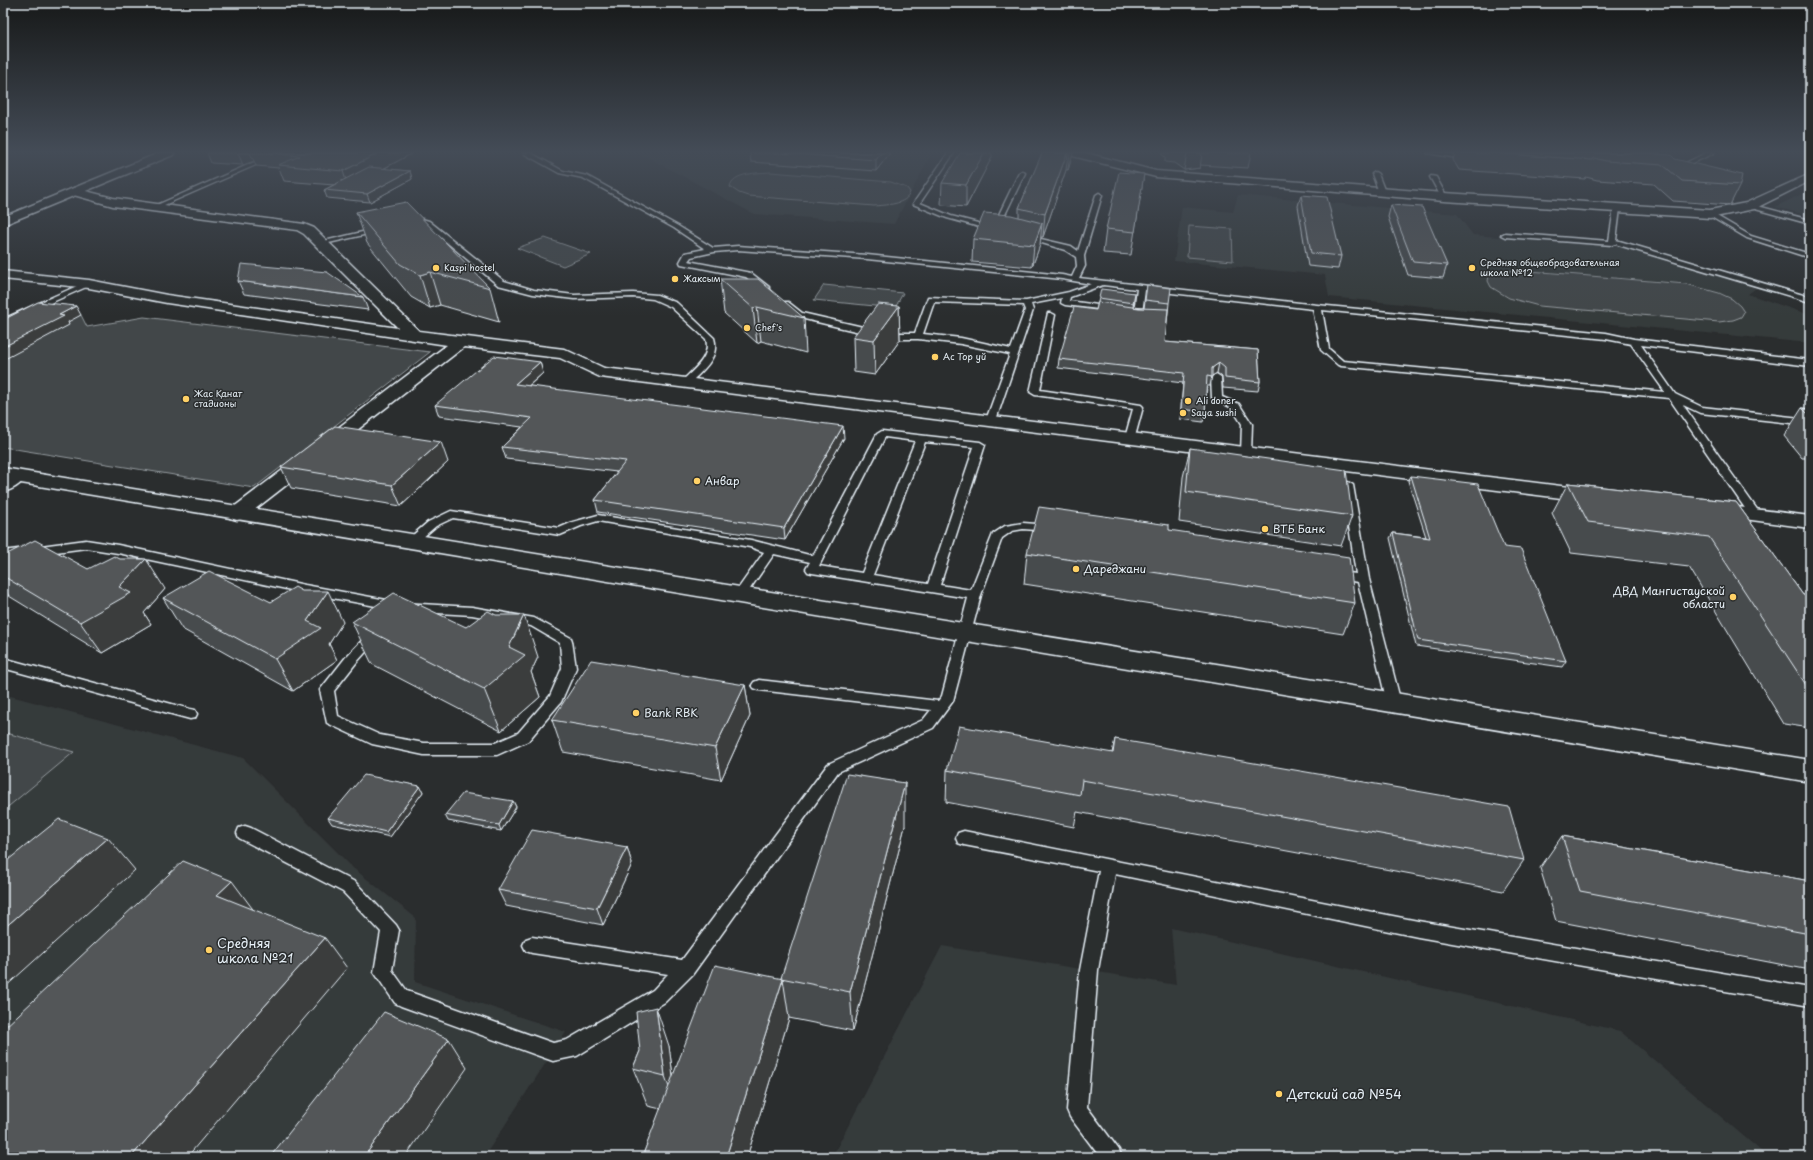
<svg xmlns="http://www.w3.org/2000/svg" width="1813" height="1160" font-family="'Playpen Sans',sans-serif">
	<rect width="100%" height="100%" fill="#2a2d2e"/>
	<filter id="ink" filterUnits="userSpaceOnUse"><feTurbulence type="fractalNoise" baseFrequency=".025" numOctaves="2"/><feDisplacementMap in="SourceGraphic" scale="8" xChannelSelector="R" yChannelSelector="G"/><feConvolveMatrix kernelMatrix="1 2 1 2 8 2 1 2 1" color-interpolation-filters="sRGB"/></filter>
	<g filter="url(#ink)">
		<path fill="#363a3b" d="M639,153H932L894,224L754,214Z
			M1810,190V216L1775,207Z
			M1238,195L1457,214L1473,235L1626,247L1756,288L1748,294L1810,315V343L1329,297L1325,275L1174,261L1182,207L1233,212Z
			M3,694L243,758L353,868L416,918L415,982L566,1032L484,1157H3Z
			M1171,928L1620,1031L1768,1157H832L942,946L1176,985Z"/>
		<path fill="#424648" stroke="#959ca0" d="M771,172L891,182L907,188L910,192C907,205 885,205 874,206L748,196L739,193L730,187C732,172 760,173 771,172Z
			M1189,226L1232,229L1233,261L1187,257Z
			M545,238L591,254L563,266L517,248Z
			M1518,270L1686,284L1719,293L1732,299L1740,306L1744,312L1741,317L1733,320L1719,322L1539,306L1509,298L1491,287L1488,281L1489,276L1505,271Z
			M824,285L903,293L895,308L814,300Z
			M44,312L81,315L87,327L144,317L430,352L254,488L3,447V332Z
			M3,732L74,752L3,811Z"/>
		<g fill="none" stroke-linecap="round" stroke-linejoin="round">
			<g stroke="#e8f1f8" stroke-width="3">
				<path id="lane" d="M275,153H283L155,209L150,208Z
					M523,153H531L563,171L587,176L678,226L713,248L738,246L867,255L1062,275L1072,277L1077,266L1076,257L1065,250L1022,237L1028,236L1071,246L1078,251L1096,195L1099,193L1102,195L1084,256L1085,266L1079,278L1317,305L1606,333L1634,339L1810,360V366L1641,345L1675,394L1702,407L1810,419V425L1700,413L1683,405L1761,515L1755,518L1751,517L1669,398L1341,366L1338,365L1321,350L1313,309L1145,290L1142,313L1138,315L1134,313L1137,289L1103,285L1070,297L1069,301L1112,307H1115V311L1065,305L1061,303L1062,298L1031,304L1033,310L996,420L991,423L986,420L1010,354L961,344L918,339H889L796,317L781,304L782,302H788L802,313L889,333H915L928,297L1026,301L1069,292L1091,284L1062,279L867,259L738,250L714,252L691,257L688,261L751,273L769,287V291H766L746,277L681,264L680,262L685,253L705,249L674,228L583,178L559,173ZM934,302L1023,305L1025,310L1011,349L961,338L923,334ZM1322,310L1606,339L1631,344L1665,392L1343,361L1329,349Z
					M948,153H954L920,203L951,216L993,227L1019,173L1022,171L1025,173L998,229L994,231L947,218L913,204Z
					M1427,153H1445L1473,158L1470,160Z
					M1706,153H1714L1678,170L1673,169Z
					M1375,172L1378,174L1385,192L1384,193L1379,192L1372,174Z
					M1431,176L1436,177L1447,197L1446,198L1441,197L1430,177Z
					M1750,204L1810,220V224L1748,207V205Z
					M1617,206L1620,208L1616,240L1810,297V302L1615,244L1612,245L1505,237L1501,235L1505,233L1609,241L1614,208Z
					M1710,212L1751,236L1810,254V258L1747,238L1708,215L1707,214Z
					M422,219L429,221L504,281L534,290L574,295L633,293L657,295L677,303L714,338C720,358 702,371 689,384H683L681,382L683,380C694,369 711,357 706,339L671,307L653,299L633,297L574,299L533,294L498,285L425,224L409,225L406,223Z
					M379,228L381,229V231L320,245L316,243Z
					M86,282H89L93,284L3,324V319Z
					M1048,313H1051L1055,315L1040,390L1141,405L1143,407L1134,440H1126L1125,438L1133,409L1035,395L1030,392Z
					M1216,374L1221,377L1222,397L1239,404L1252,424L1251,454L1250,456L1246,457L1241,454L1242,424L1232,408L1212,398L1211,377Z
					M882,431L980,442L985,445L940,585L971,590L993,534L1005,526L1023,523L1050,525L1056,528L1050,531L1023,529L1012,531L1002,538L981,595L953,701L933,728L838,772L692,975L665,1002L577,1056L553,1061L401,1006L395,1003L374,972L381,932L343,892L239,838L237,833L239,828L245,826L251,828L355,882L396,925L399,930L392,970L407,991L553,1043L567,1040L653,990L668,974L532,953L526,951L523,945L526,939L532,937L682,960L828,764L923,720L931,710L759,690L754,688L752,685L754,682L759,680L938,701L942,696L968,598L812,573L808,572L806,569L810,562L774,554L743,599H735L733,596L764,552L750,547L598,521L581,526L560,535L453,518L436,526L415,544H407L405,542L428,522L451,511L559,528L573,522L598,515L751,540L813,556L877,434ZM885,437L915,441L862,573L819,566ZM925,442L974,447L928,584L873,575Z
					M1348,482L1353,485L1369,579L1401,703L1399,707L1394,708L1389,707L1387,703L1358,582L1332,578L1330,575L1332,572L1336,571L1356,574L1343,485Z
					M86,540L118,545L305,585L403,603L472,607L534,618L571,638L572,641L576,668L561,702L528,741L497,755H424L372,744L327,723L320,690L346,657L370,632L375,631L380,632L381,635L356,663L334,691L338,716L380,735L424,743H495L518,733L550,696L562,668L560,643L531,626L472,615L403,611L305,593L118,553L86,548L3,559V551Z
					M3,658L190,709L195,710L197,714L195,718L190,719L3,668Z
					M964,831L1418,921L1810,988V1006L1418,937L1115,874L1098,970L1087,1107L1119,1150L1122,1157H1100L1070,1117L1067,1110L1080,970L1099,871L964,845L958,843L956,838L958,833Z"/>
			</g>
			<g stroke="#e8f1f8" stroke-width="3">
				<path id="street" d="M1068,153H1086L1156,171L1444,193L1710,210L1746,203L1810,174V181L1754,209L1710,218L1444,201L1156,177L1069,155Z
					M74,188L113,198L304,224L314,228L419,331L564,349L604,368L1593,490L1600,492L1603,496L1600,500L1593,502L600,377L560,358L464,347L244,518L237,520L230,518L227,514L230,510L447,345L167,303L89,288L3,279V271L89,280L167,295L398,328L304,234L297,230L113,206L70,194L68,192Z
					M16,471L23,473L26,477C20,485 12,490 3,492V477L9,473Z
					M1714,504L1810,516V528L1707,514L1704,510L1707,506Z"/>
			</g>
			<g stroke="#e8f1f8" stroke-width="3">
				<path id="secondary" d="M159,153H174L173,155L3,225V217Z
					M3,468L1810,760V782L3,480Z"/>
			</g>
			<use href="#lane" fill="#2a2d2e" fill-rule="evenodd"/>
			<use href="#street" fill="#2a2d2e" fill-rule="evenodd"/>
			<use href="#secondary" fill="#2a2d2e" fill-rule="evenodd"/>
		</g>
		<path fill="#474b4d" stroke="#e8f1f8" d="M207,153H413L383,169L410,171L412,179L370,202L327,198L324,190L334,185L284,181L279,168L256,166L254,161L243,165L211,163Z
			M750,153H890L876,171L751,162Z
			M1042,153H1068V154V153H1073L1072,157L1068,170H1066L1043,237H1041L1040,245L1032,267L972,262L973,239L1019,217V208Z
			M1160,153H1251L1248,168L1200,165V168L1184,170L1174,163L1165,162V157Z
			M1450,153H1661L1660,154L1675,159L1740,185L1730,205L1673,201L1654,184L1597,180L1586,177L1585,179L1459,170L1453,160L1455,153Z
			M992,157L966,207L941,205L942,183Z
			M1144,174L1131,255L1103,253L1106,229Z
			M1301,195L1341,256L1338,269L1308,266L1298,206Z
			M1391,205L1447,265L1443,278L1408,275L1388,217Z
			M356,212L490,288L499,322L440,305L430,308L411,297L367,243Z
			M720,279L804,318L806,353L761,341L757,343L724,313Z
			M238,281L363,297L368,310L244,294Z
			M1147,285L1169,303L1165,342L1258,350L1260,382L1258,391L1223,388L1222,377L1217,373L1212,376L1210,386H1207L1205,412L1203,422L1180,419L1183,383L1058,368L1059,359L1096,310L1099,298L1135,293L1133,307L1144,308Z
			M899,306L900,340L875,375L854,372L853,337Z
			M540,362L543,373L529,386L844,438L785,540L598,512L595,500L617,472L506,459L502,447L522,427L439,416L435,405Z
			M1802,408L1810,409V458H1802L1784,436Z
			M1190,448L1352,516L1341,546L1179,522L1183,477Z
			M448,462L401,506L291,488L281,467Z
			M1411,476L1504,547L1566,661L1562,667L1416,646L1390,538L1393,533L1426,537L1408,481Z
			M1568,483L1736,502L1803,595L1810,596V728L1784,724L1689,567L1571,553L1552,513Z
			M1169,530L1355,603L1343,634L1024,584L1027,553Z
			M3,556L88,569L165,589L144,613L151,624L102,653L9,596L3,588Z
			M163,598L271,602L343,622L329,644L337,660L293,691L182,629Z
			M352,622L466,627L538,657L531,672L540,697L501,731L372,664Z
			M745,685L750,716L721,780L563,752L552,720Z
			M1115,739L1524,860L1503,891L1077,812L1074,827L946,802L947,770L1112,753Z
			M420,786L423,792L390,837L332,824L328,818Z
			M513,801L516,807L501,831L448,821L445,815Z
			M905,826L853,1031L789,1018L747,1157H642L661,1109L648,1106L633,1068L640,1051L669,1046L673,1076L781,978Z
			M1562,836L1810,881V970L1556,921L1540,868Z
			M627,847L632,864L603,925L506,906L498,890Z"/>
		<path fill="#3a3d3e" stroke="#e8f1f8" d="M238,153H250L254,161L243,165Z
			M379,153H413L348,187L343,171Z
			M881,153H890L876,171V160Z
			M984,153H992V157L966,207V185Z
			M1067,153H1068L1066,170L1043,237L1045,214Z
			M1070,153H1073L1072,157L1068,170Z
			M1187,153H1202L1200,168L1184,170Z
			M410,171L412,179L370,202L367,194Z
			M1042,223L1040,245L1032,267L1034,245Z
			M430,272L440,305L430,308L420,275Z
			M76,306L81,315L68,322L69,325L3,360V347L59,315Z
			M899,306L900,340L875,375L874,340Z
			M757,307L761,341L757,343L753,308Z
			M540,362L543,373L518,395L515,384Z
			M1219,363L1217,373L1210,377L1212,368Z
			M843,426L844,438L785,540L784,528Z
			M441,442L448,462L401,506L392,485Z
			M146,559L165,589L144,613L151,624L102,653L80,622L119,587Z
			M328,591L343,622L329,644L337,660L293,691L275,659L307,621Z
			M524,615L538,657L531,672L540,697L501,731L484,689L509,647Z
			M745,685L750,716L721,780L715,748Z
			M905,783V826L853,1031L850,992Z
			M420,786L423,792L390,837L386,832Z
			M513,801L516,807L501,831L499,825Z
			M108,838L135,870L3,989V929Z
			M627,847L632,864L603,925L597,908Z
			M232,881L255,912L217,895Z
			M325,938L347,968L187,1157H131Z
			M783,979L789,1018L747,1157H726Z
			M656,1007L669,1046L678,1113L665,1076Z
			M449,1039L467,1068L405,1157H364Z"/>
		<path fill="#535759" stroke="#e8f1f8" d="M271,153H379L343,171L278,165L300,156Z
			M782,153H881L876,160Z
			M960,153H984L966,185L942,183Z
			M1042,153H1067L1045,214L1019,208Z
			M1491,153H1643L1671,155L1675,159L1742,175L1740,185L1682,181L1663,165L1606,161L1594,158L1593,160Z
			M369,167L410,171L367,194L324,190Z
			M1119,172L1144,174L1135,232L1106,229Z
			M1301,195L1327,197L1341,256L1311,253Z
			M406,202L490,288L430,272L420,275L400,264L356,212Z
			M1391,205L1422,207L1447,265L1413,262Z
			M984,213L1011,215L1042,223L1034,245L973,239Z
			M241,264L327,272L363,297L238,281Z
			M720,279H758L804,318L757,307L753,308Z
			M1147,285L1171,288L1169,303L1145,300Z
			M1101,289L1135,293L1133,303L1099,298Z
			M38,302L76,306L59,315L64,316L3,347V320Z
			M1098,302L1139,308L1168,309L1165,342L1258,350L1260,382L1225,378V368L1219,363L1212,368V377L1207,376L1205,412L1181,409L1184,373L1059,359L1074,307L1096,310Z
			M878,304L899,306L874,340L853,337Z
			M494,356L540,362L515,384L843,426L784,528L595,500L626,461L502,447L532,418L435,405Z
			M1802,408L1810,409V416Z
			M335,426L441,442L392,485L281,467Z
			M1190,448L1346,470L1352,516L1186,492Z
			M1411,476L1478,484L1504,547L1521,549L1566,661L1418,640L1393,533L1430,538Z
			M1568,483L1736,502L1803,595L1810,596V691L1709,537L1588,522Z
			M1039,507L1169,525V530L1349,557L1355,603L1027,553Z
			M35,540L88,569L114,556L120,559H146L119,587L131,593L80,622L3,576V556Z
			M209,571L271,602L295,587L302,591H328L307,621L321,628L275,659L163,598Z
			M394,593L466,627L488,611L496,615H524L509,647L525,655L484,689L352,622Z
			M591,660L745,685L715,748L552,720Z
			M959,726L1113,753L1115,739L1509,807L1524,860L1082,780L1080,795L947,770Z
			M847,774L905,783L850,992L781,978Z
			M364,775L420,786L386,832L328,818Z
			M463,793L513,801L499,825L445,815Z
			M59,819L108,838L3,929V864Z
			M532,830L627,847L597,908L498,890Z
			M1562,836L1810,881V934L1580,891Z
			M183,861L232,881L217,895L325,938L131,1157H3V1029Z
			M715,965L783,979L726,1157H642Z
			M656,1007L665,1076L633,1068L640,1051L636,1012Z
			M384,1012L449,1039L364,1157H270Z"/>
	</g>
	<linearGradient id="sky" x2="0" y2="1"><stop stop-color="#171919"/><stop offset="0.48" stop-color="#444c57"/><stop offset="1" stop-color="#444c57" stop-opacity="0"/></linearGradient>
	<rect width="1813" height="316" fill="url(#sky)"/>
	<g fill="#ffd166" stroke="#2a2d2e" stroke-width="1.5">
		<circle cx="436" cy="268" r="4"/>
		<circle cx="1472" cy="268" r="4"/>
		<circle cx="675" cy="279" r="4"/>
		<circle cx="747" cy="328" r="4"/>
		<circle cx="935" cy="357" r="4"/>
		<circle cx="186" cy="399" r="4"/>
		<circle cx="1188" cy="401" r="4"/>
		<circle cx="1183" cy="413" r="4"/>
		<circle cx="697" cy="481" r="4"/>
		<circle cx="1265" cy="529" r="4"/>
		<circle cx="1076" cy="569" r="4"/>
		<circle cx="1733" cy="597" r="4"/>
		<circle cx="636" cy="713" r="4"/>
		<circle cx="209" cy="950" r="4"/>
		<circle cx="1279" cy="1094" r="4"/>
	</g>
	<g text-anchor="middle" stroke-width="3" stroke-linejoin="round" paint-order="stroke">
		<g font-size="9" fill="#e8f1f8" stroke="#2a2d2e" text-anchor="start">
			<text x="1480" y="266">Средняя общеобразовательная<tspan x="1480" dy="10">школа №12</tspan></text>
			<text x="444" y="271">Kaspi hostel</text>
			<text x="683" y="282">Жаксым</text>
			<text x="755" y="331">Chef's</text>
			<text x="943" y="360">Ас Тор уй</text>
			<text x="194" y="397">Жас Қанат<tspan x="194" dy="10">стадионы</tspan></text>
			<text x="1196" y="404">Ali doner</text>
			<text x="1191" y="416">Saya sushi</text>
		</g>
		<g font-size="11" fill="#e8f1f8" stroke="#2a2d2e" text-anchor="start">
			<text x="705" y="485">Анвар</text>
			<text x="1273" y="533">ВТБ Банк</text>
			<text x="1084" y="573">Дареджани</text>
			<text x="1725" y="595" text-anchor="end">ДВД Мангистауской<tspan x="1725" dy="13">области</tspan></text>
			<text x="644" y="717">Bank RBK</text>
		</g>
		<g font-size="13" fill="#e8f1f8" stroke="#2a2d2e" text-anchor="start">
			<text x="217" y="948">Средняя<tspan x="217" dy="15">школа №21</tspan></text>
			<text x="1287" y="1099">Детский сад №54</text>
		</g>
	</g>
	<rect width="1813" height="1160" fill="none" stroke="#2a2d2e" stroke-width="16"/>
	<rect x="8" y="8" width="1797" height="1144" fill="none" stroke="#e8f1f8" stroke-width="1.5" filter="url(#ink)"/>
</svg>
